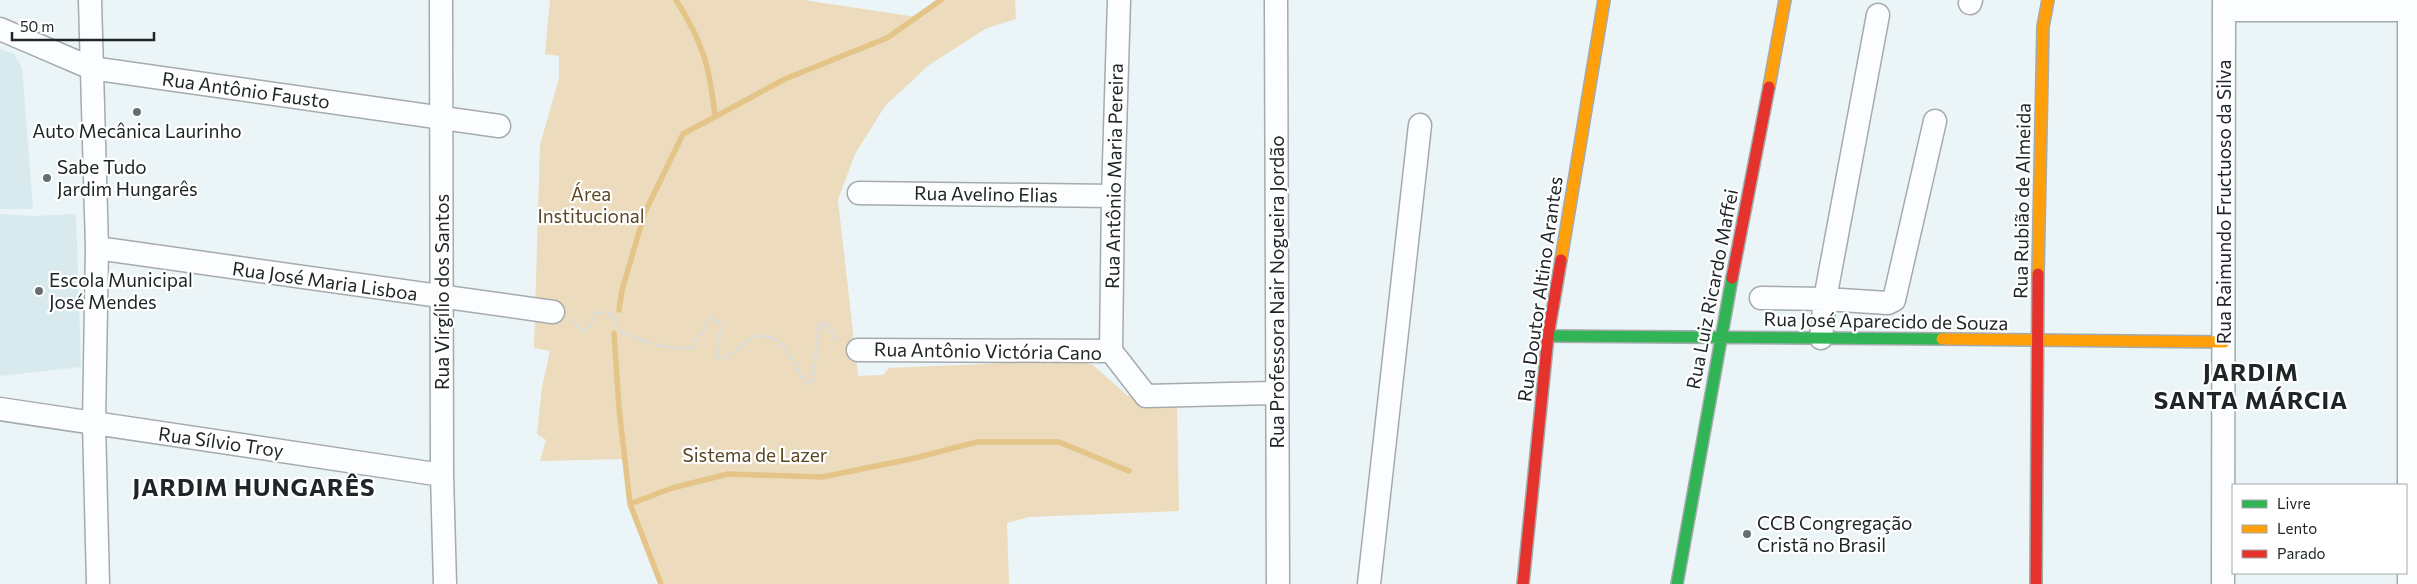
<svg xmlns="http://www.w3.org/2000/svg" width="2417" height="584" font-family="Commissioner,sans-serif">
	<rect width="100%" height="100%" fill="#ebf4f6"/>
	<path fill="#d8eaed" d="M0,49L14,54L22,68L33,209H0Z
		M0,214L32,216L76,214L81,367L0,376Z"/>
	<path fill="#ecdcbd" d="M550,0H804L916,17L941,0H1015L1016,19L987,28L929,65L885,106L855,154L838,200L858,376L883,375L889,368L1074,360L1093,365L1127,395L1146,401L1177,403L1179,511L1029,517L1007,523L1009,584H661L630,504L625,459L540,461L546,440L537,434L542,387L550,351L534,348L540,145L559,78V56L545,54Z"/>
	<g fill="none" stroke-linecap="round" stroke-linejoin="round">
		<path stroke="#e4c487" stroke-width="5.5" d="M676,0C703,42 710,68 715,117
			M619,310L622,290L645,212L683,134L785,79L887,38L941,0
			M614,333L619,408L630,504L661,584
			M630,504L672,488L728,474L822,477L911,459L977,442H1059L1129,471"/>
		<g stroke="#a5abac" stroke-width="25">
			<path id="street" d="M90,0L97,248L94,423L98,584
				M441,0L442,475L445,584
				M1276,0L1278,584
				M1970,3L1971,0
				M2224,10H2417
				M0,29L91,68L499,126
				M859,193L1113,196
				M97,248L553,312
				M1761,298L1825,299L1888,303L1894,300L1935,121
				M1821,338L1825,299L1878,15
				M858,350L1111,351L1146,396L1277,393
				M1111,351L1113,196L1119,0
				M0,409L442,475
				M1369,584L1420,125
				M2223,584L2224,0
				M2409,584V0"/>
		</g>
		<g stroke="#a5abac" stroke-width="14">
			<path id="fast" d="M1548,336L1942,339
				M1677,584L1732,278"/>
		</g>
		<g stroke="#a5abac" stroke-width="14">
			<path id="slow" d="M1769,87L1785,0
				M1561,260L1604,0
				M2038,274L2043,27L2048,0
				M1942,339L2224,342"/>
		</g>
		<g stroke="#a5abac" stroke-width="14">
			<path id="jam" d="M1732,278L1769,87
				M1523,584L1548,336L1561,260
				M2036,584L2038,274"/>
		</g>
		<path stroke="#dadddd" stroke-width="3" stroke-dasharray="5 2.5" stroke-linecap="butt" d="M570,319L581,330L588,329L596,312L612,315L621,332L658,346L691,349L712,316L721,325L717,358L726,357L755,336L774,338L783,345L807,385L812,380L820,324L826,323L839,343"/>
		<use href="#street" stroke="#fcfdfe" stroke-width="22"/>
		<use href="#fast" stroke="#30b455" stroke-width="11"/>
		<use href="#slow" stroke="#ff9f0a" stroke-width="11"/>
		<use href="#jam" stroke="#e5322d" stroke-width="11"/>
	</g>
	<g fill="#676e6f" stroke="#fff" stroke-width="2">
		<circle cx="137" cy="112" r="5"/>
		<circle cx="47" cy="178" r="5"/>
		<circle cx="39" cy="291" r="5"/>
		<circle cx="1747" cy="534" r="5"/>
	</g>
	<g text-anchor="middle" stroke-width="4.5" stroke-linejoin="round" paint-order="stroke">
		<g font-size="19" fill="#202627" stroke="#fff">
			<text transform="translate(246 90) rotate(8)" y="7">Rua Antônio Fausto</text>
			<text transform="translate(1114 176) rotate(-89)" y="7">Rua Antônio Maria Pereira</text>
			<text transform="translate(986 194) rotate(1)" y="7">Rua Avelino Elias</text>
			<text transform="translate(2022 201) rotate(-89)" y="7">Rua Rubião de Almeida</text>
			<text transform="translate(2224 202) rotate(-90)" y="7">Rua Raimundo Fructuoso da Silva</text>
			<text transform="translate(325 281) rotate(8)" y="7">Rua José Maria Lisboa</text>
			<text transform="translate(1540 289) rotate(-82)" y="7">Rua Doutor Altino Arantes</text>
			<text transform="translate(1712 289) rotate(-79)" y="7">Rua Luiz Ricardo Maffei</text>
			<text transform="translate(442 292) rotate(-90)" y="7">Rua Virgílio dos Santos</text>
			<text transform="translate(1277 292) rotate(-90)" y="7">Rua Professora Nair Nogueira Jordão</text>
			<text transform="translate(1886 321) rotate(1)" y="7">Rua José Aparecido de Souza</text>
			<text transform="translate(988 351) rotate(1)" y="7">Rua Antônio Victória Cano</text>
			<text transform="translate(221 442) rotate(8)" y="7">Rua Sílvio Troy</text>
		</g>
		<g font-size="19" fill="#202627" stroke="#fff" text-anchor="start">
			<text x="137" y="138" text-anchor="middle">Auto Mecânica Laurinho</text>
			<text x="57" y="174">Sabe Tudo<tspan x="57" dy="22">Jardim Hungarês</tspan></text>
			<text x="49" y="287">Escola Municipal<tspan x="49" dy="22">José Mendes</tspan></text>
			<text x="1757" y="530">CCB Congregação<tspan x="1757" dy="22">Cristã no Brasil</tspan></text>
		</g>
		<g font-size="19" fill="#5b4621" stroke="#fff">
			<text x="591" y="201">Área<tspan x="591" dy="22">Institucional</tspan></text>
			<text x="755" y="462">Sistema de Lazer</text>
		</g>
		<g font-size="24" font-weight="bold" letter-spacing="1" fill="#202627" stroke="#fff">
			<text x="2251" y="381">JARDIM<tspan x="2251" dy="28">SANTA MÁRCIA</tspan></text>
			<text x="254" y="496">JARDIM HUNGARÊS</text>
		</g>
	</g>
	<rect x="2232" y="484" width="175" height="90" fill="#ffffff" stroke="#a6a8a9"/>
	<rect x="2242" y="500" width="25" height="8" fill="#30b455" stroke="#a6a8a9"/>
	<text x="2277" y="509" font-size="15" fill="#202627">Livre</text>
	<rect x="2242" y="525" width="25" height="8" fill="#ff9f0a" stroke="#a6a8a9"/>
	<text x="2277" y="534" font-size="15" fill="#202627">Lento</text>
	<rect x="2242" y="550" width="25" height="8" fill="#e5322d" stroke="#a6a8a9"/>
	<text x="2277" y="559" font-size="15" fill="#202627">Parado</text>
	<path d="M12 32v8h142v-8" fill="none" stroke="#202627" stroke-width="2.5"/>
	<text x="20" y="32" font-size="15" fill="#202627" stroke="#ffffff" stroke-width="4" paint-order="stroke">50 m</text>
</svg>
